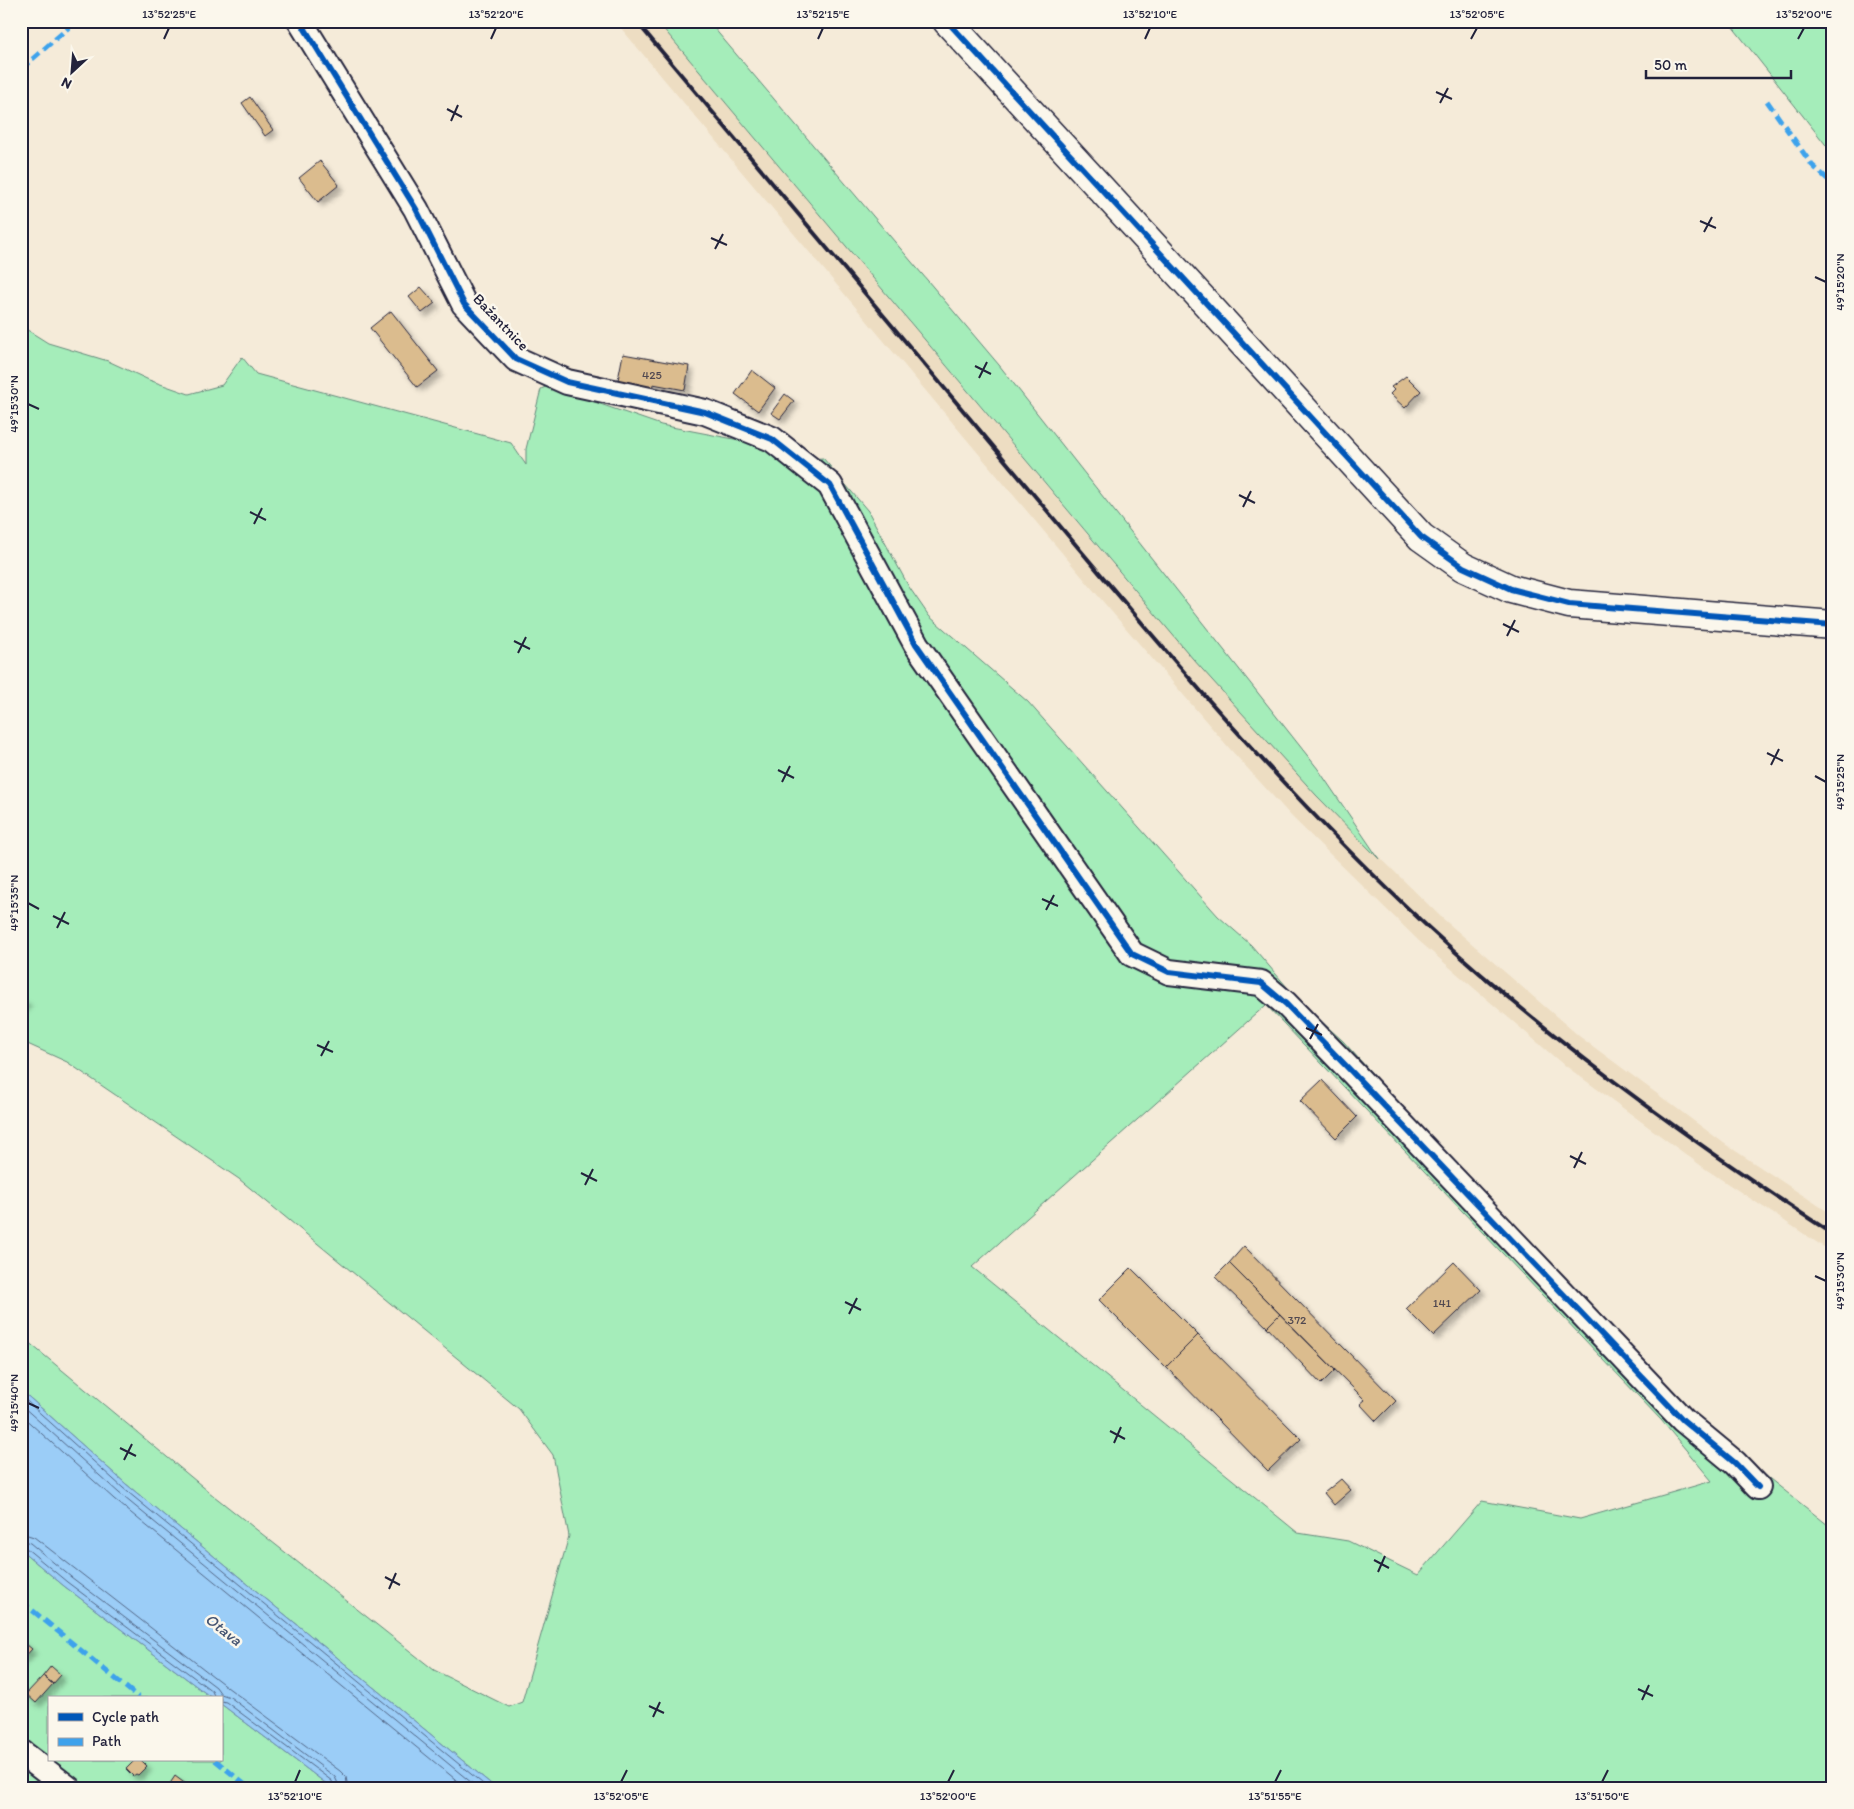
<svg xmlns="http://www.w3.org/2000/svg" width="1854" height="1809" font-family="Itim,sans-serif">
	<defs>
		<filter id="shadow"><feDropShadow dx="4.5" dy="4.5" stdDeviation="2.5" flood-color="#0004"/></filter>
	</defs>
	<rect width="100%" height="100%" fill="#f5ebd9"/>
	<filter id="ink" filterUnits="userSpaceOnUse"><feTurbulence type="fractalNoise" baseFrequency=".02" numOctaves="2"/><feDisplacementMap in="SourceGraphic" scale="10" xChannelSelector="R" yChannelSelector="G"/><feConvolveMatrix kernelMatrix="1 2 1 2 8 2 1 2 1" color-interpolation-filters="sRGB"/></filter>
	<g filter="url(#ink)">
		<path fill="#edddc2" d="M615,21H657L1129,584L1316,795L1441,917L1579,1036L1725,1144L1833,1215V1253L1707,1170L1559,1061L1419,941L1292,817L1230,749L1105,604Z"/>
		<path fill="#a5edba" stroke="#64887a" fill-rule="evenodd" d="M657,21H708L999,365L1318,769L1379,859L1316,795L1193,659Z
			M1728,21H1833V154Z
			M21,326L48,343L108,361L149,380L189,394L222,385L242,357L256,374L511,443L526,465V449L541,389L548,386L661,425L760,444L792,460L823,458L868,511L909,587L929,616L1028,702L1218,916L1251,945L1299,1001L1343,1041L1513,1232L1664,1395L1833,1529V1788H496L126,1484L21,1390V1336L214,1496L434,1670L509,1707L522,1702L569,1536L553,1455L519,1409L239,1179L67,1062L21,1041ZM1266,1005L1661,1420L1712,1481L1580,1519L1482,1501L1418,1575L1348,1541L1298,1533L972,1267Z
			M21,1550L64,1586L212,1698H49V1760H221V1704L332,1788H21Z"/>
		<path fill="#9bcdf7" stroke="#6b89ac" d="M21,1390L126,1484L496,1788H332L221,1704V1698H212L64,1586L21,1550Z"/>
		<g fill="none" stroke-linecap="round" stroke-linejoin="round">
			<path stroke="#526686" stroke-width="1" d="M21,1396L123,1488L488,1788
				M21,1405L119,1493L478,1788
				M21,1415L114,1499L466,1788
				M21,1533L34,1537L227,1687L340,1771L346,1777L348,1788
				M21,1540L30,1543L71,1577L216,1687L221,1694L230,1697L335,1777L340,1788
				M21,1547L26,1548L67,1582L212,1691L215,1698
				M221,1701L226,1702L332,1781L334,1788"/>
		</g>
		<path fill="#dbbc8e" stroke="#22223b" filter="url(#shadow)" d="M250,97L273,130L265,136L242,103Z
			M320,161L339,185L318,202L299,178Z
			M421,287L435,303L422,313L409,297Z
			M391,311L438,371L417,387L370,328Z
			M623,354L689,366L685,390L653,384L652,391L617,385Z
			M752,370L775,388L758,411L735,394Z
			M1406,376L1421,391L1405,408L1390,394L1394,390L1391,387Z
			M785,394L794,401L780,419L771,413Z
			M21,998L27,1002L21,1009Z
			M1322,1080L1357,1117L1336,1138L1300,1101Z
			M1244,1246L1396,1401L1376,1421L1360,1404L1365,1400L1229,1263Z
			M1454,1262L1481,1290L1433,1336L1406,1309Z
			M1229,1263L1280,1314L1267,1327L1215,1277Z
			M1131,1268L1198,1335L1166,1367L1099,1300Z
			M1280,1314L1335,1370L1321,1384L1267,1327Z
			M1198,1335L1301,1439L1268,1471L1166,1367Z
			M1341,1479L1351,1490L1334,1505L1324,1493Z
			M21,1640L32,1649L21,1661Z
			M51,1666L61,1675L53,1684L43,1676Z
			M43,1676L53,1684L36,1703L26,1694Z
			M135,1760H141L147,1766L138,1775L136,1774L133,1776L126,1769Z
			M175,1776L187,1785L185,1788H172L169,1785Z"/>
		<g fill="none" stroke-linecap="round" stroke-linejoin="round">
			<g stroke="#22223b" stroke-width="28">
				<path id="minor" d="M300,21L416,209L464,304L516,359L567,382L705,412L772,439L830,485L916,644L1132,954L1169,972L1261,983L1286,1004L1352,1072L1683,1420L1735,1463L1758,1487
					M21,1752L68,1788"/>
			</g>
			<g stroke="#22223b" stroke-width="31">
				<path id="tertiary" d="M947,21L1421,537L1463,567L1511,589L1569,604L1833,625"/>
			</g>
			<use href="#minor" stroke="#fbf7ec" stroke-width="24"/>
			<use href="#tertiary" stroke="#fbf7ec" stroke-width="28"/>
			<path stroke="#22223b" stroke-width="4" d="M636,21C768,177 898,333 1029,489C1156,641 1283,793 1429,928C1554,1043 1691,1142 1833,1234"/>
			<path stroke="#3ea2ec" stroke-width="5" stroke-dasharray="10 5" stroke-linecap="butt" d="M21,69L76,21
				M1767,101L1812,165L1833,184
				M21,1601L139,1698
				M215,1760L249,1788"/>
			<g stroke="#fbf7ec" stroke-width="9">
				<path id="cycleway" d="M300,21L416,209L464,304L516,359L567,382L705,412L772,439L830,485L916,644L1132,954L1169,972L1261,983L1286,1004L1352,1072L1683,1420L1735,1463L1758,1487
					M947,21L1421,537L1463,567L1511,589L1569,604L1833,625"/>
			</g>
			<use href="#cycleway" stroke="#0057b8" stroke-width="6"/>
		</g>
	</g>
	<path fill="none" stroke="#22223b" stroke-width="2" d="M164,39L169,28M491,39L496,28M818,39L823,28M1145,39L1150,28M1471,39L1477,28M1798,39L1804,28M1436,92L1452,99M1440,103L1448,88M447,109L462,117M451,121L458,105M1700,221L1716,228M1704,232L1712,217M711,238L727,245M715,249L723,234M1815,277L1826,282M975,366L991,374M979,378L987,362M28,404L39,409M1239,495L1255,503M1243,507L1251,491M250,512L266,520M254,524L262,508M1503,624L1519,632M1507,636L1515,620M514,641L530,649M518,653L526,637M1767,753L1783,761M1771,765L1779,749M778,770L794,778M1815,776L1826,782M782,782L790,766M1042,899L1058,906M28,903L39,909M1046,910L1054,895M53,916L69,924M57,928L65,912M1306,1028L1322,1035M1310,1039L1318,1024M317,1045L333,1052M321,1056L329,1041M1570,1156L1586,1164M1574,1168L1582,1152M581,1173L597,1181M585,1185L593,1169M1815,1276L1826,1281M845,1302L861,1310M849,1314L857,1298M28,1403L39,1408M1110,1431L1125,1439M1114,1443L1121,1427M120,1448L136,1456M124,1460L132,1444M1374,1560L1389,1568M1378,1572L1385,1556M385,1577L400,1585M389,1589L396,1573M1638,1689L1653,1696M1642,1700L1649,1685M649,1706L664,1713M653,1717L660,1702M295,1782L300,1770M621,1782L627,1770M948,1782L954,1770M1275,1782L1281,1770M1602,1782L1608,1770"/>
	<g text-anchor="middle" stroke-width="5" stroke-linejoin="round" paint-order="stroke">
		<g font-size="12" fill="#504850">
			<text x="652" y="379">425</text>
			<text x="1442" y="1307">141</text>
			<text x="1297" y="1324">372</text>
		</g>
		<g font-size="15" fill="#22223b" stroke="#fbf7ec">
			<text transform="translate(501 322) rotate(46)" y="5">Bažantnice</text>
		</g>
		<g font-size="16" font-style="italic" fill="#465573" stroke="#fbf7ec">
			<text transform="translate(224 1629) rotate(38)" y="6">Otava</text>
		</g>
	</g>
	<rect width="1854" height="1809" fill="none" stroke="#fbf7ec" stroke-width="55"/>
	<rect x="48" y="1696" width="175" height="65" fill="#fbf7ec" stroke="#a4a2a5"/>
	<rect x="58" y="1713" width="25" height="8" fill="#0057b8" stroke="#a4a2a5"/>
	<text x="92" y="1722" font-size="15" fill="#22223b">Cycle path</text>
	<rect x="58" y="1738" width="25" height="8" fill="#3ea2ec" stroke="#a4a2a5"/>
	<text x="92" y="1746" font-size="15" fill="#22223b">Path</text>
	<g transform="translate(72 72) rotate(206)" stroke="#fbf7ec" stroke-width="4" paint-order="stroke">
	<path d="M0-4L9 19L0 12L-9 19Z" fill="#22223b"/>
	<text y="-8" font-size="14" font-weight="bold" text-anchor="middle" fill="#22223b">N</text>
	</g>
	<path d="M1646 70v8h145v-8" fill="none" stroke="#22223b" stroke-width="2.5"/>
	<text x="1654" y="70" font-size="15" fill="#22223b" stroke="#fbf7ec" stroke-width="4" paint-order="stroke">50 m</text>
	<rect x="28" y="28" width="1798" height="1754" fill="none" stroke="#22223b" stroke-width="2"/>
	<g font-size="12" text-anchor="middle" fill="#22223b">
		<text x="169" y="18">13°52'25"E</text>
		<text x="496" y="18">13°52'20"E</text>
		<text x="823" y="18">13°52'15"E</text>
		<text x="1150" y="18">13°52'10"E</text>
		<text x="1477" y="18">13°52'05"E</text>
		<text x="1804" y="18">13°52'00"E</text>
		<text transform="translate(1840 282) rotate(-90)" y="4">49°15'20"N</text>
		<text transform="translate(14 404) rotate(-90)" y="4">49°15'30"N</text>
		<text transform="translate(1840 782) rotate(-90)" y="4">49°15'25"N</text>
		<text transform="translate(14 903) rotate(-90)" y="4">49°15'35"N</text>
		<text transform="translate(1840 1281) rotate(-90)" y="4">49°15'30"N</text>
		<text transform="translate(14 1403) rotate(-90)" y="4">49°15'40"N</text>
		<text x="295" y="1800">13°52'10"E</text>
		<text x="621" y="1800">13°52'05"E</text>
		<text x="948" y="1800">13°52'00"E</text>
		<text x="1275" y="1800">13°51'55"E</text>
		<text x="1602" y="1800">13°51'50"E</text>
	</g>
</svg>
